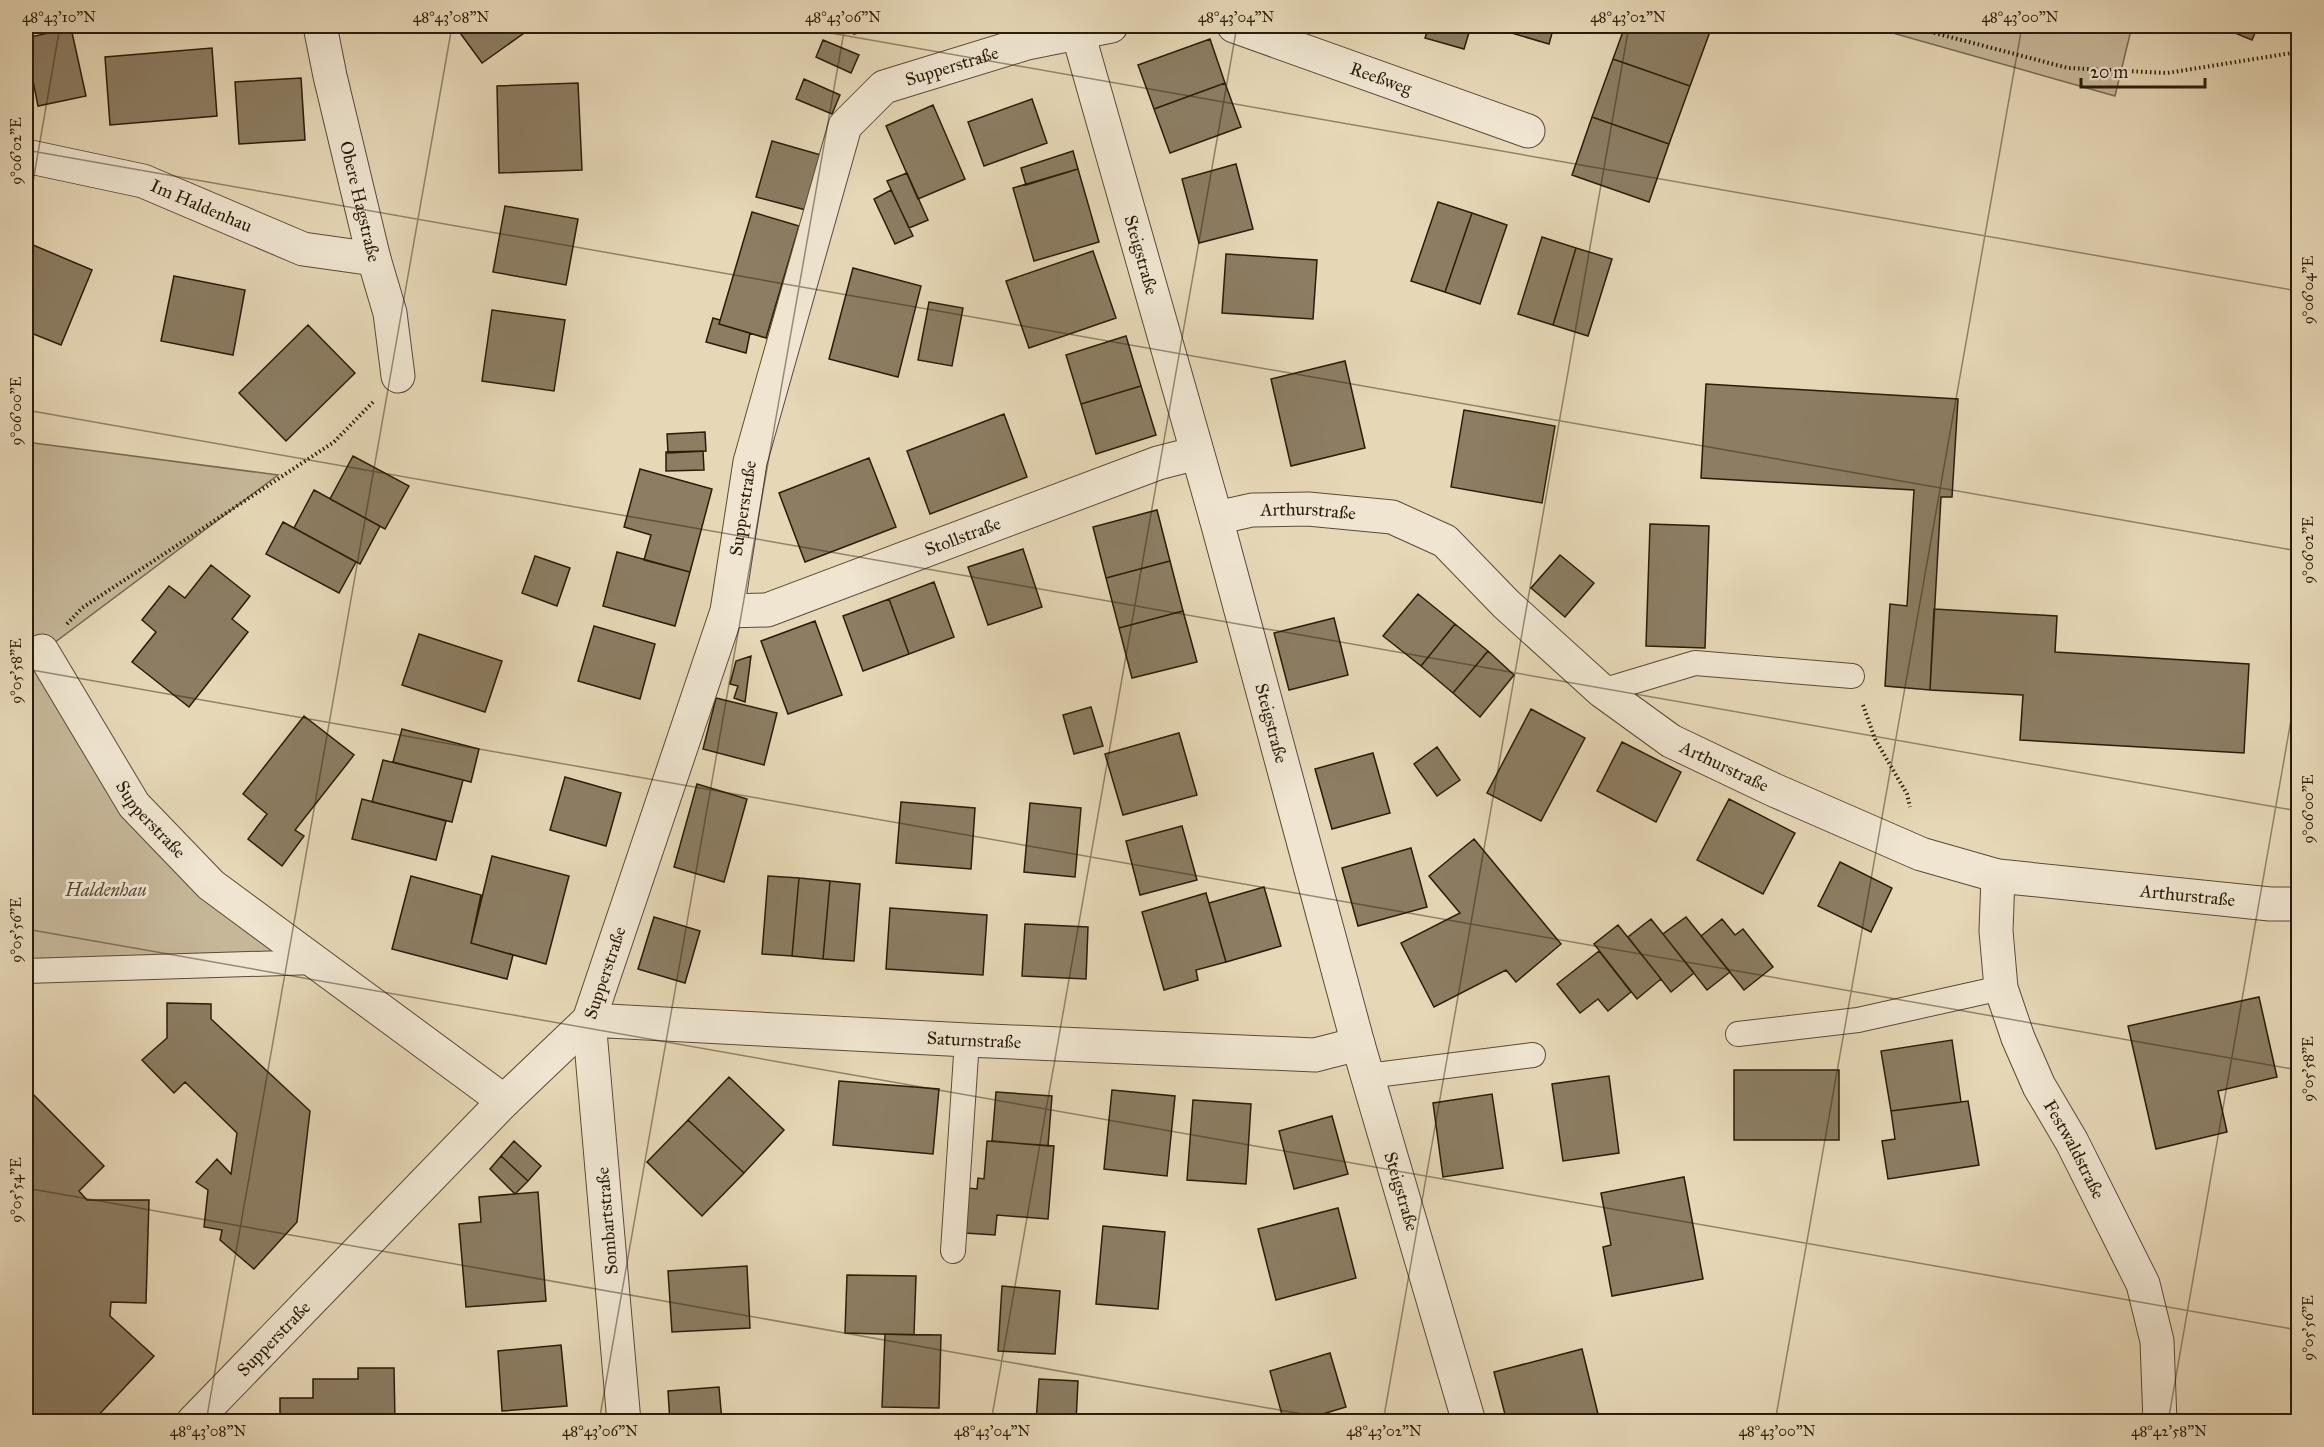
<svg xmlns="http://www.w3.org/2000/svg" width="2324" height="1447" font-family="'IM FELL Great Primer',serif">
	<rect width="100%" height="100%" fill="#e6d7b6"/>
	<filter id="stains"><feTurbulence type="fractalNoise" baseFrequency=".00333" numOctaves="4"/><feColorMatrix values="0 0 0 0 .2 0 0 0 0 .09 0 0 0 0 .02 0 0 0 .5 -.17"/></filter>
	<radialGradient id="worn" r=".72"><stop offset=".6" stop-color="#630" stop-opacity="0"/><stop offset="1" stop-color="#630" stop-opacity=".3"/></radialGradient>
	<path fill="#c6b799" stroke="#786a51" stroke-width="1.5" d="M1868,26H2132L2115,96Z
		M26,442L278,475L42,652L134,805L316,962L26,971Z"/>
	<path fill="#8c7d63" stroke="#2b1c09" stroke-width="1.5" d="M455,26H534L482,63Z
		M851,26H882L854,34Z
		M1429,26H1471L1464,49L1425,38Z
		M1488,26H1554L1549,44Z
		M1625,26H1701L1711,29L1690,86L1613,59Z
		M2218,26H2258L2252,40Z
		M71,28L86,96L38,106L26,46V38Z
		M1210,39L1225,83L1154,109L1138,65Z
		M823,40L859,55L851,73L816,57Z
		M212,48L217,116L110,125L105,57Z
		M1613,59L1690,86L1669,144L1592,117Z
		M301,78L305,140L239,144L235,82Z
		M804,79L840,95L832,114L796,99Z
		M578,83L582,170L499,173L497,86Z
		M1225,83L1241,127L1170,153L1154,109Z
		M1032,99L1047,143L984,166L968,122Z
		M933,105L965,179L918,199L886,126Z
		M1592,117L1669,144L1649,202L1572,175Z
		M772,141L821,155L806,210L756,197Z
		M1073,151L1078,169L1026,185L1021,168Z
		M1236,164L1253,229L1199,243L1182,179Z
		M1078,169L1099,242L1034,261L1013,188Z
		M907,173L928,220L909,228L887,181Z
		M891,190L913,236L895,244L874,199Z
		M1438,202L1472,213L1445,292L1411,281Z
		M505,206L578,219L566,285L493,272Z
		M752,212L799,226L766,338L719,324Z
		M1472,213L1507,225L1480,304L1445,292Z
		M1542,237L1576,248L1553,325L1518,314Z
		M26,242L92,270L61,345L26,331Z
		M1576,248L1612,259L1588,336L1553,325Z
		M1093,251L1116,318L1029,348L1006,281Z
		M1226,254L1317,260L1313,319L1222,313Z
		M853,268L921,286L898,377L829,359Z
		M174,276L245,290L233,355L161,341Z
		M929,302L963,308L952,366L918,360Z
		M492,310L565,320L554,391L482,381Z
		M713,318L720,320L719,324L750,333L746,353L706,342Z
		M308,325L355,373L286,441L239,393Z
		M1126,336L1141,386L1081,404L1066,355Z
		M1345,361L1365,448L1291,466L1271,379Z
		M1706,384L1958,399L1952,497H1941L1930,690L1885,686L1890,604L1907,606L1914,490L1701,478Z
		M1141,386L1156,435L1096,454L1081,404Z
		M1464,410L1555,426L1542,503L1451,487Z
		M1004,414L1027,477L930,514L907,451Z
		M705,432L706,451L668,453L667,434Z
		M703,451L704,470L666,471V452Z
		M353,456L409,486L385,529L330,499Z
		M869,458L896,527L805,562L779,493Z
		M640,469L712,489L690,572L644,560L651,535L624,527Z
		M314,490L380,526L360,564L294,528Z
		M1157,510L1170,561L1106,578L1093,527Z
		M283,522L356,562L339,593L266,554Z
		M1650,524L1709,526L1705,648L1646,646Z
		M1023,549L1042,607L988,625L968,567Z
		M617,552L690,572L675,626L603,606Z
		M1560,555L1594,583L1565,617L1531,588Z
		M535,556L570,568L557,606L522,593Z
		M1170,561L1183,611L1119,628L1106,578Z
		M211,565L250,596L232,619L248,632L189,707L132,662L156,632L142,620L169,586L185,598Z
		M934,582L954,637L909,654L889,599Z
		M1418,594L1455,624L1421,666L1383,636Z
		M889,599L909,654L863,671L843,616Z
		M1934,609L2057,616L2055,652L2249,664L2244,753L2020,740L2023,695L1930,690Z
		M1183,611L1197,662L1132,678L1119,628Z
		M1334,618L1348,675L1289,690L1274,633Z
		M815,621L842,695L788,714L761,641Z
		M1455,624L1488,651L1453,693L1421,666Z
		M594,626L655,644L640,699L578,681Z
		M419,634L502,661L485,712L402,685Z
		M1488,651L1514,675L1480,717L1453,693Z
		M751,656L745,702L734,698L738,686L730,684L736,661Z
		M716,698L777,713L764,765L703,749Z
		M1091,707L1103,746L1074,754L1063,715Z
		M1531,709L1585,738L1541,821L1487,793Z
		M304,716L354,755L295,830L304,836L282,866L248,839L267,814L243,794Z
		M402,729L479,749L471,782L393,762Z
		M1179,733L1197,795L1123,815L1105,754Z
		M1622,742L1681,772L1656,822L1597,791Z
		M1437,747L1460,780L1437,796L1414,764Z
		M1373,753L1390,813L1332,829L1315,769Z
		M383,760L463,780L452,822L372,802Z
		M565,777L621,793L606,846L550,830Z
		M697,784L747,799L724,882L674,867Z
		M362,799L446,821L436,860L352,839Z
		M1729,799L1795,833L1763,894L1697,860Z
		M901,802L975,808L971,869L896,863Z
		M1030,803L1081,808L1075,877L1024,872Z
		M1182,826L1197,880L1140,895L1126,841Z
		M1474,839L1561,944L1516,982L1506,970L1434,1007L1401,943L1460,913L1429,876Z
		M1411,848L1427,907L1358,926L1342,868Z
		M492,856L569,876L546,964L471,943Z
		M1840,862L1892,888L1871,932L1818,906Z
		M411,876L481,895L471,943L513,955L507,979L392,949Z
		M768,876L799,878L792,956L762,954Z
		M799,878L830,881L823,959L792,956Z
		M830,881L860,884L854,961L823,959Z
		M1264,887L1281,946L1226,962L1209,903Z
		M1206,893L1226,962L1196,970L1198,980L1164,990L1142,912Z
		M890,908L987,915L983,975L886,969Z
		M654,917L700,931L685,983L638,969Z
		M1686,917L1730,972L1707,990L1663,934Z
		M1651,919L1694,973L1671,992L1628,937Z
		M1722,919L1735,935L1743,929L1773,967L1744,990L1701,936Z
		M1025,924L1088,927L1086,979L1022,976Z
		M1618,925L1661,979L1637,999L1594,944Z
		M1599,951L1631,992L1608,1011L1598,999L1580,1013L1557,984Z
		M2259,997L2277,1077L2218,1091L2227,1132L2156,1149L2128,1026Z
		M167,1003L211,1004V1019L310,1111L297,1222L254,1269L220,1240L222,1230L204,1227L208,1190L196,1182L217,1159L231,1174L237,1133L185,1082L174,1093L142,1060L167,1038Z
		M1952,1040L1961,1102L1891,1111L1881,1051Z
		M1734,1070H1839V1140H1734Z
		M1609,1076L1619,1153L1563,1161L1552,1084Z
		M729,1077L784,1130L744,1173L688,1120Z
		M839,1081L939,1089L933,1154L833,1145Z
		M26,1087L104,1166L79,1191L87,1200H149L146,1303L111,1302L110,1316L154,1356L92,1422H26Z
		M1112,1090L1175,1096L1167,1176L1104,1169Z
		M996,1092L1052,1096L1048,1146L992,1141Z
		M1492,1094L1503,1168L1443,1177L1433,1103Z
		M1193,1100L1251,1104L1246,1184L1187,1180Z
		M1968,1101L1979,1165L1888,1179L1882,1141L1895,1139L1891,1111Z
		M1332,1116L1348,1174L1294,1189L1279,1131Z
		M688,1120L744,1173L702,1216L647,1162Z
		M514,1141L541,1166L528,1181L501,1156Z
		M987,1141L1054,1146L1048,1219L997,1215L995,1235L965,1233L968,1188L977,1189L978,1178L984,1179Z
		M501,1156L528,1181L515,1194L490,1169Z
		M1684,1177L1703,1279L1612,1296L1603,1247L1611,1245L1601,1193Z
		M538,1192L546,1301L466,1307L459,1224L481,1222L479,1197Z
		M1338,1208L1356,1278L1276,1300L1258,1229Z
		M1103,1226L1165,1232L1158,1309L1096,1304Z
		M747,1266L750,1328L672,1332L668,1271Z
		M847,1275L916,1276L914,1335L845,1333Z
		M1002,1286L1060,1291L1055,1354L998,1351Z
		M885,1334L941,1335L939,1408L882,1407Z
		M561,1345L567,1406L502,1411L498,1351Z
		M1582,1349L1600,1422H1507L1494,1372Z
		M1330,1353L1346,1407L1296,1422H1284L1270,1371Z
		M358,1368H394L395,1422H280V1398H313V1379H358Z
		M1039,1379L1078,1381L1076,1422H1036Z
		M719,1387L722,1422H670L668,1391Z"/>
	<g fill="none" stroke-linecap="round" stroke-linejoin="round">
		<g stroke="#5a4b34" stroke-width="26">
			<path id="service" d="M1602,691L1695,663L1852,676
				M26,971L316,962
				M1738,1034L1858,1020L2001,988
				M1368,1076L1533,1055
				M953,1251L967,1040"/>
		</g>
		<g stroke="#5a4b34" stroke-width="35">
			<g id="minor">
				<path id="s1" d="M320,26L330,76L374,259L390,313L398,376"/>
				<path id="s2" d="M1234,26L1528,131"/>
				<path id="s3" d="M26,156L143,181L303,249L374,259"/>
				<path id="s4" d="M1216,518L1252,510L1308,509L1392,517L1445,541L1506,604L1602,691L1671,741L1774,790L1921,854L1998,876L2270,904H2298"/>
				<path id="s5" d="M727,611L767,610L1158,463L1197,453"/>
				<path id="s6" d="M42,651L134,805L211,885L504,1101"/>
				<path id="s7" d="M1998,876L1996,931L2001,988L2018,1038L2039,1086L2072,1142L2143,1284L2157,1341L2160,1422"/>
				<path id="s8" d="M193,1422L504,1101L589,1020L727,611L750,462L845,126L884,87L1027,43L1111,26"/>
				<path id="s9" d="M624,1422L589,1020L967,1040L1315,1055L1358,1044"/>
			</g>
		</g>
		<g stroke="#5a4b34" stroke-width="35">
			<g id="tertiary">
				<path id="s10" d="M1076,26L1216,518L1358,1044L1469,1422"/>
			</g>
		</g>
		<path stroke="#2b1c09" stroke-width="4" stroke-dasharray="1.5 3" stroke-linecap="butt" d="M1908,26L2068,68L2167,73L2298,52
			M1933,26L1934,32
			M67,624L82,608L334,442L373,402
			M1863,705L1875,739L1907,794L1910,807"/>
		<use href="#service" stroke="#efe5d0" stroke-width="24"/>
		<use href="#minor" stroke="#efe5d0" stroke-width="33"/>
		<use href="#tertiary" stroke="#efe5d0" stroke-width="33"/>
	</g>
	<path fill="none" stroke="#2b1c09" stroke-width="1.5" stroke-opacity="0.45" d="M791,26L2298,291M2263,26L2298,32M26,150L2298,551M26,222L60,26M26,410L2298,811M26,669L2298,1070M26,929L2298,1330M26,1188L1347,1422M206,1422L452,26M599,1422L845,26M991,1422L1237,26M1383,1422L1629,26M1775,1422L2022,26M2168,1422L2298,680"/>
	<g text-anchor="middle" stroke-width="6" stroke-linejoin="round" paint-order="stroke">
		<g font-size="18" fill="#2b1c09" stroke="#efe5d0">
			<text dy="6" stroke="none"><textPath href="#s8" startOffset="1622">Supperstraße</textPath></text>
			<text dy="6" stroke="none"><textPath href="#s2" startOffset="156">Reeßweg</textPath></text>
			<text dy="6" stroke="none"><textPath href="#s1" startOffset="180">Obere Hagstraße</textPath></text>
			<text dy="6" stroke="none"><textPath href="#s3" startOffset="183">Im Haldenhau</textPath></text>
			<text dy="6" stroke="none"><textPath href="#s10" startOffset="238">Steigstraße</textPath></text>
			<text dy="6" stroke="none"><textPath href="#s8" startOffset="1100">Supperstraße</textPath></text>
			<text dy="6" stroke="none"><textPath href="#s4" startOffset="93">Arthurstraße</textPath></text>
			<text dy="6" stroke="none"><textPath href="#s5" startOffset="249">Stollstraße</textPath></text>
			<text dy="6" stroke="none"><textPath href="#s10" startOffset="724">Steigstraße</textPath></text>
			<text dy="6" stroke="none"><textPath href="#s4" startOffset="597">Arthurstraße</textPath></text>
			<text dy="6" stroke="none"><textPath href="#s6" startOffset="201">Supperstraße</textPath></text>
			<text dy="6" stroke="none"><textPath href="#s4" startOffset="1083">Arthurstraße</textPath></text>
			<text dy="6" stroke="none"><textPath href="#s8" startOffset="614">Supperstraße</textPath></text>
			<text dy="6" stroke="none"><textPath href="#s9" startOffset="789">Saturnstraße</textPath></text>
			<text dy="6" stroke="none"><textPath href="#s7" startOffset="290">Festwaldstraße</textPath></text>
			<text dy="6" stroke="none"><textPath href="#s10" startOffset="1210">Steigstraße</textPath></text>
			<text transform="translate(607 1221) rotate(-95)" y="6">Sombartstraße</text>
			<text dy="6" stroke="none"><textPath href="#s8" startOffset="116">Supperstraße</textPath></text>
		</g>
		<g font-size="18" font-style="italic" fill="#5a4a34" stroke="#efe5d0">
			<text x="106" y="896">Haldenhau</text>
		</g>
	</g>
	<rect width="2324" height="1447" fill="none" stroke="#e6d7b6" stroke-width="66"/>
	<path d="M2081 78v9h124v-9" fill="none" stroke="#2b1c09" stroke-width="3"/>
	<text x="2090" y="78" font-size="18" fill="#2b1c09" stroke="#efe5d0" stroke-width="4.5" paint-order="stroke">20 m</text>
	<rect x="33" y="33" width="2258" height="1381" fill="none" stroke="#2b1c09" stroke-width="2"/>
	<g font-size="15" text-anchor="middle" fill="#2b1c09">
		<text x="59" y="22">48°43'10"N</text>
		<text x="451" y="22">48°43'08"N</text>
		<text x="843" y="22">48°43'06"N</text>
		<text x="1236" y="22">48°43'04"N</text>
		<text x="1628" y="22">48°43'02"N</text>
		<text x="2020" y="22">48°43'00"N</text>
		<text transform="translate(16 151) rotate(-90)" y="5">9°06'02"E</text>
		<text transform="translate(2308 290) rotate(-90)" y="5">9°06'04"E</text>
		<text transform="translate(16 411) rotate(-90)" y="5">9°06'00"E</text>
		<text transform="translate(2308 550) rotate(-90)" y="5">9°06'02"E</text>
		<text transform="translate(16 671) rotate(-90)" y="5">9°05'58"E</text>
		<text transform="translate(2308 809) rotate(-90)" y="5">9°06'00"E</text>
		<text transform="translate(16 930) rotate(-90)" y="5">9°05'56"E</text>
		<text transform="translate(2308 1069) rotate(-90)" y="5">9°05'58"E</text>
		<text transform="translate(16 1190) rotate(-90)" y="5">9°05'54"E</text>
		<text transform="translate(2308 1328) rotate(-90)" y="5">9°05'56"E</text>
		<text x="208" y="1436">48°43'08"N</text>
		<text x="600" y="1436">48°43'06"N</text>
		<text x="992" y="1436">48°43'04"N</text>
		<text x="1384" y="1436">48°43'02"N</text>
		<text x="1777" y="1436">48°43'00"N</text>
		<text x="2169" y="1436">48°42'58"N</text>
	</g>
	<rect width="100%" height="100%" filter="url(#stains)"/>
	<rect width="100%" height="100%" fill="url(#worn)"/>
</svg>
